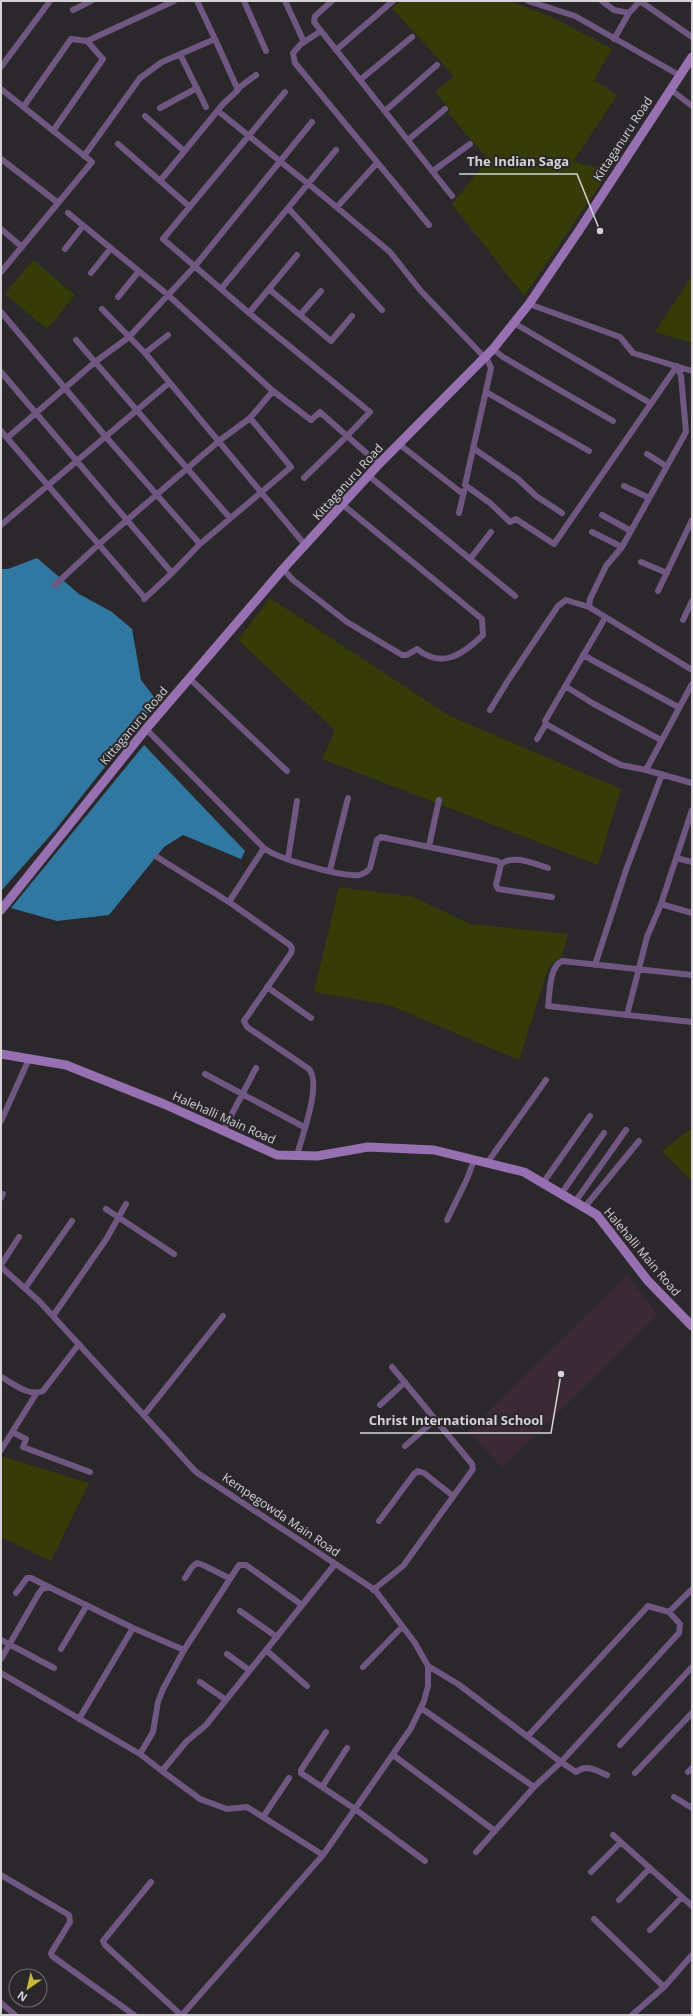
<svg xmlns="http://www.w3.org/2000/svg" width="693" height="2016" font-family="'Open Sans',sans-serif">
	<rect width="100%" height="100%" fill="#2b282b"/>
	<path fill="#3b2a35" d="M627,1275L658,1315L502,1468L468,1431Z"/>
	<path fill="#353c07" d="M401,1H510L554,18L612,49L594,80L617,95L573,162L610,170L524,296L452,204L488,159L448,113L451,111L435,92L454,76L392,8Z
		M33,260L75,295L47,329L5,294Z
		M692,276V343L655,332Z
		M270,598L448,715L621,789L598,865L322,759L335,730L238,640Z
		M339,887L413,897L471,924L568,934L562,956L549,966L519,1060L389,1005L314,992Z
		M692,1128V1181L662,1151Z
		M1,1456L89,1483L51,1561L1,1537Z"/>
	<path fill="#3078a1" d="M37,558L79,594L112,612L132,629L141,680L157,701L56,829L1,891V569H8Z
		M144,745L245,851L241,859L183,835L164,847L109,915L57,921L11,908Z"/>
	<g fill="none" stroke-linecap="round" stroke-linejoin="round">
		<path stroke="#6f5781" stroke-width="6" d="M244,1L266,51
			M285,1L304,42
			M332,1L315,16L314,22L452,196
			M528,1L575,16L679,75
			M602,1L614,10L629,13
			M73,10L91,1
			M321,31L301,44L293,53L295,63L429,225
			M614,39L629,13L640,1L692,37
			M336,50L393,1
			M180,54L206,107
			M1,67L50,1
			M360,80L412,37
			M1,89L92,162L1,272
			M237,89L256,75
			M670,89L692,106
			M285,92L163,239L249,313L370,412L347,436L379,464
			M24,106L71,39L87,41L174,1
			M160,108L197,88
			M218,111L322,195L390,252L420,290L488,361L491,368L465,485L490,503L510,522L516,519L554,544L677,366L681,376L686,432L622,547L606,566L590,599L589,607L692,670
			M385,111L437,65
			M145,116L184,151
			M53,131L103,59L87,41
			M408,140L445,109
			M118,144L190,207
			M84,156L140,78L162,62L215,39L197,1
			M1,159L57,202
			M433,171L470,144
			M160,181L223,104L238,90L215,39
			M337,207L377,163
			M288,208L382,310
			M68,213L168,295L273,391
			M1,229L22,247
			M65,249L83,226
			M91,273L111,248
			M221,289L336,150
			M269,289L331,341L352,316
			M118,297L139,271
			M529,304L620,337L633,353L692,371
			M102,309L145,353L306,546
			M1,312L106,437L200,544
			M249,313L297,255
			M300,315L321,291
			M514,323L650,403
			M76,340L230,518
			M493,349L503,357L613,421
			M145,353L168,335
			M1,372L172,573
			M486,392L589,451
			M1,431L145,598
			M7,438L95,362L129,337L195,266L312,122
			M399,444L463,494
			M473,448L518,479L536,496L562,513
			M647,454L666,466
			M369,476L515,596
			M624,486L649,498
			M459,513L464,491
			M602,515L631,531
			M1,525L169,383
			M592,532L622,547
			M470,559L491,532
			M641,562L667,573
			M283,569L293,580L347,622L402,655H407L417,649C442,669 462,655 483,635L482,619L343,505
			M55,585L98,545L219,441L250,418L273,391L311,420L320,412L347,436L304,478
			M658,591L692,520
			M144,599L172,573L200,544L291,467L250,418
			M605,618L545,721L546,724L609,759L621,765L646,770
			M683,620L692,601
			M583,655L678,707
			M190,679L287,771
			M692,684L646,770L692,783
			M565,686L594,704L661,740
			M490,710L509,679L558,606L566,600L589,607
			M146,729L264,848L229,902
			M537,739L546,724
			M692,810L661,904L647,937L627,1015L548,1006C550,993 549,967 562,961L692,975
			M429,846L439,800
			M264,848C277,859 342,877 359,875C364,874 367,872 370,868L377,840L381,837L497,861L501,864L496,885L498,889L552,897
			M157,857L229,902L290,945L292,949L291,953L244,1021L247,1027L309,1069C322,1084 302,1136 297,1155
			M676,858L692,862
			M288,859L297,801
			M501,864C513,854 535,864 548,868
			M330,870L348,798
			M661,904L692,913
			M595,965L626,870L662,774
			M267,987L311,1018
			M627,1015L692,1022
			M205,1074L304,1127
			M1,1121L29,1059
			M223,1131L256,1068
			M487,1163L546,1080
			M543,1183L590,1116
			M561,1194L604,1133
			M1,1198L3,1194
			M575,1202L626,1130
			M584,1208L639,1141
			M106,1209L174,1254
			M447,1220L467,1179L474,1160
			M1,1265L19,1237
			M1,1267L39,1301L196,1472L375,1590L415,1643L428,1666L458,1684L561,1762L534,1787L476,1852
			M25,1288L72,1221
			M53,1316L107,1238L126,1204
			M1,1377C14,1384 29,1397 43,1391L79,1344
			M380,1405L405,1382
			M144,1415L223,1316
			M12,1432L26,1439L23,1447L90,1472
			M405,1446L436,1419
			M1,1450L36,1394
			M379,1521L414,1474L418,1471L424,1473L453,1496
			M185,1578L192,1567L197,1563L203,1565L229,1578
			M373,1590L403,1566L473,1469L472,1464L392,1367
			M16,1593L27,1578H31L49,1587
			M240,1611L277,1637
			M669,1612L692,1589
			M1,1640L54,1668
			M61,1649L87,1605
			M266,1650L307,1686
			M227,1654L249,1670
			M1,1659L39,1593L42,1589L49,1587L133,1628L184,1650
			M363,1667L402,1627
			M1,1673L140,1754L162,1771
			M200,1682L226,1700
			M421,1708L534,1787
			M79,1719L133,1628
			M326,1732L301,1770V1773L355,1809L425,1861
			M528,1736L648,1606L669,1612L680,1624L679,1633L561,1762L576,1772C587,1764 595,1770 607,1775
			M620,1745L692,1667
			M140,1754L153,1732L158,1702L163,1689L184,1650L239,1565H246L302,1605
			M393,1755L495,1831
			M688,1772L692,1768
			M635,1773L692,1713
			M322,1787L347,1748
			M674,1797L692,1808
			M263,1817L289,1778
			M613,1835L692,1906
			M323,1855L247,1807L227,1809L200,1799L162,1771L186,1742L206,1725L335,1564
			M591,1872L621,1842
			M1,1875L69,1915L70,1922L51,1953L52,1956L134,2015
			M151,1882L103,1941L105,1945L181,2015
			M619,1900L650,1868
			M594,1919L664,1987
			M650,1930L682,1897
			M1,2003L15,2015
			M182,2015L323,1855L355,1809L411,1728L424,1701L428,1686V1666
			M632,2015L664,1987L692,1955"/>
		<path stroke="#9770b2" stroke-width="9" d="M1,910L146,729L283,569L379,464L493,349L529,304L578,232L692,57
			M1,1054L66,1065L164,1104L277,1155L317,1156L368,1147L434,1150L524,1172L597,1215L648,1281L692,1326"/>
	</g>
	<g text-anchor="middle" stroke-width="4" stroke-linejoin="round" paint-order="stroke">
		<g font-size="12" fill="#d5d3d6" stroke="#2b282b">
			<text transform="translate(623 139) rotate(-57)" y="4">Kittaganuru Road</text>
			<text transform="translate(348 482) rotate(-48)" y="4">Kittaganuru Road</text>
			<text transform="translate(134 726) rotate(-50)" y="4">Kittaganuru Road</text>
			<text transform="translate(224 1118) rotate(24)" y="4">Halehalli Main Road</text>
			<text transform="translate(642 1252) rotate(50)" y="4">Halehalli Main Road</text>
			<text transform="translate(281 1515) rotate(34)" y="4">Kempegowda Main Road</text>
		</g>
	</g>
	<path fill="none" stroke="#d5d3d6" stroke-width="1.5" d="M600 231L577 174H459M561 1374L551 1433H360"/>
	<g fill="#d5d3d6" stroke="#2b282b" stroke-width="1.5">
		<circle cx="600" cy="231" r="4"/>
		<circle cx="561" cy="1374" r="4"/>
	</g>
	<g font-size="13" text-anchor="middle" font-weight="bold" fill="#d5d3d6" stroke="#2b282b" stroke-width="4" stroke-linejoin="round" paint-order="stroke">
		<text x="518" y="166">The Indian Saga</text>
		<text x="456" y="1425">Christ International School</text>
	</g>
	<rect width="693" height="2016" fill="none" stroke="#d5d3d6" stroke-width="4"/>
	<g transform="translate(28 1988) rotate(214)"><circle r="19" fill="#2b282b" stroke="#6f6c6f"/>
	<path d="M0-3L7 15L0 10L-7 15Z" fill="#cbb939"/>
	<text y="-6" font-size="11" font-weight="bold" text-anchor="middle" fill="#d5d3d6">N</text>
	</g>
</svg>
